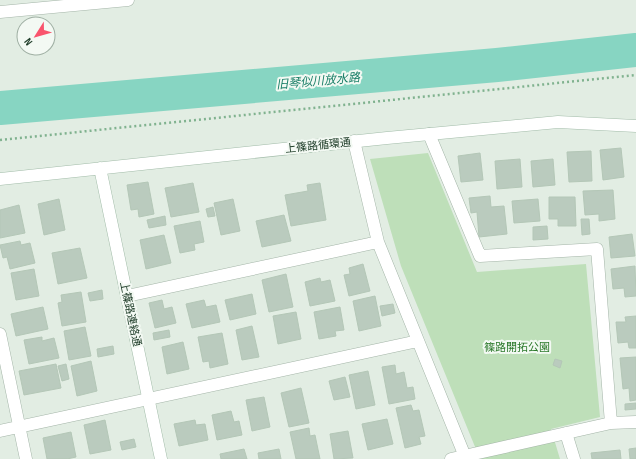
<svg xmlns="http://www.w3.org/2000/svg" width="636" height="459" font-family="'Sofia Sans Condensed','Noto Sans JP',sans-serif">
	<rect width="100%" height="100%" fill="#e2ede3"/>
	<path fill="#bedfb9" d="M428,153L477,272L586,264L600,417L551,429L560,459H480L401,266L370,159Z"/>
	<g fill="none" stroke-linecap="round" stroke-linejoin="round">
		<path stroke="#87d5c2" stroke-width="34" d="M0,108L497,65L636,50"/>
	</g>
	<path fill="#bacbbe" stroke="#b4c7b7" d="M621,148L624,177L603,180L600,150Z
		M591,151L592,181L569,182L567,152Z
		M480,153L483,180L461,182L458,156Z
		M520,159L522,187L497,189L495,161Z
		M553,159L555,185L533,187L531,161Z
		M148,182L154,214L139,217L138,209L131,210L127,185Z
		M193,183L199,212L171,217L165,188Z
		M320,183L326,220L291,226L285,195L308,191L307,185Z
		M613,190L615,219L599,221V214L585,215L583,191Z
		M490,196L491,207L504,206L507,234L479,237L477,212L471,213L469,198Z
		M549,197H575L576,226H558V219H549Z
		M59,199L65,230L44,235L38,204Z
		M233,199L240,231L221,235L214,203Z
		M538,199L540,221L514,223L512,201Z
		M19,205L25,233L0,238V210Z
		M213,207L215,216L208,217L206,209Z
		M284,215L291,241L262,247L256,221Z
		M165,216L166,225L149,228L147,220Z
		M581,219H589L590,234L582,235Z
		M200,221L204,242L194,244L195,250L180,253L174,226Z
		M547,226L548,239L533,240V227Z
		M632,234L635,256L611,258L609,237Z
		M164,235L171,263L146,269L140,240Z
		M20,241L21,245L30,243L35,263L10,269L7,257L3,258L0,245Z
		M80,248L87,278L58,284L52,253Z
		M363,264L370,291L349,296L344,275L350,274L349,268Z
		M635,266L636,296L625,297L624,288L613,289L611,269Z
		M34,269L39,296L16,300L11,273Z
		M286,274L293,307L269,312L262,280Z
		M320,278L321,282L330,280L335,301L310,306L305,282Z
		M102,290L103,299L90,301L88,293Z
		M81,292L86,322L62,326L58,303L62,302L61,295Z
		M252,294L256,314L230,320L225,300Z
		M375,296L381,326L359,331L353,301Z
		M162,300L164,309L172,307L176,323L155,328L149,303Z
		M204,300L206,307L216,305L220,322L192,328L186,304Z
		M393,304L395,313L382,316L380,306Z
		M43,307L48,329L16,336L11,314Z
		M340,307L344,330L335,331L336,336L319,339L314,312Z
		M296,312L301,339L278,344L273,316Z
		M636,316V348H629L628,342L618,343L616,322H626L625,317Z
		M252,326L259,357L242,360L236,330Z
		M85,327L91,356L69,360L64,331Z
		M169,330L170,337L154,340L153,333Z
		M222,333L228,364L210,368L209,361L203,362L198,337Z
		M42,337V341L54,338L59,358L29,364L24,340Z
		M183,342L189,369L167,374L162,347Z
		M113,346L114,354L98,357L97,349Z
		M636,357V400L630,401L629,388L623,389L620,358Z
		M555,359L562,361L560,368L553,365Z
		M91,361L97,391L77,396L71,366Z
		M56,364L61,388L24,395L19,371Z
		M66,364L69,379L62,381L58,366Z
		M395,365L396,374L404,372L407,388L413,387L415,399L389,404L382,367Z
		M368,371L375,405L356,409L349,375Z
		M345,377L350,397L334,400L329,381Z
		M301,388L309,423L289,427L281,393Z
		M264,397L270,427L252,431L246,400Z
		M636,403V409L625,410V404Z
		M411,405L413,411L419,410L425,436L419,437L421,444L405,448L396,408Z
		M231,411L234,422L239,421L242,435L217,440L212,415Z
		M387,419L393,444L368,450L362,424Z
		M105,420L111,450L90,454L84,425Z
		M195,420L196,425L205,424L208,440L179,446L174,424Z
		M309,428L310,436L315,435L320,459H296L290,432Z
		M348,431L353,458L334,459L330,434Z
		M71,432L76,457L67,459H47L43,438Z
		M134,439L136,447L122,450L120,442Z
		M636,448V459H630L629,449Z
		M244,449L247,459H221L220,454Z
		M279,449L281,459H259L258,453Z
		M620,450L621,459H592L591,453Z"/>
	<g fill="none" stroke-linecap="round" stroke-linejoin="round">
		<g stroke="#a4b5a8" stroke-width="13">
			<path id="street" d="M0,12L128,0
				M429,134L480,256L597,249L611,423
				M354,141L378,242L466,459
				M127,296L378,242
				M0,334L26,459
				M0,431L418,341
				M566,433L574,459
				M451,459L611,423L636,422"/>
		</g>
		<g stroke="#a2bca9" stroke-width="13">
			<path id="secondary" d="M100,168L161,459
				M0,179L387,138L558,122L636,126"/>
		</g>
		<path stroke="#80b28f" stroke-width="2.5" stroke-dasharray="2 3" stroke-linecap="butt" d="M0,140L636,75"/>
		<use href="#street" stroke="#fff" stroke-width="12"/>
		<use href="#secondary" stroke="#fff" stroke-width="12"/>
	</g>
	<g text-anchor="middle" stroke-width="4" stroke-linejoin="round" paint-order="stroke">
		<g font-size="11" fill="#213f2b" stroke="#f3f9f3">
			<text transform="translate(318 145) rotate(-6)" y="4">上篠路循環通</text>
			<text transform="translate(131 314) rotate(78)" y="4">上篠路連絡通</text>
		</g>
		<g font-size="11" fill="#2a7829" stroke="#f3f9f3">
			<text x="517" y="351">篠路開拓公園</text>
		</g>
		<g font-size="12" font-style="italic" fill="#187e66" stroke="#f3f9f3">
			<text transform="translate(318 81) rotate(-5)" y="4">旧琴似川放水路</text>
		</g>
	</g>
	<g transform="translate(36 36) rotate(233)"><circle r="19" fill="#f3f9f3" stroke="#9fafa3"/>
	<path d="M0-3L7 15L0 10L-7 15Z" fill="#f9546d"/>
	<text y="-6" font-size="11" font-weight="bold" text-anchor="middle" fill="#213f2b">N</text>
	</g>
</svg>
